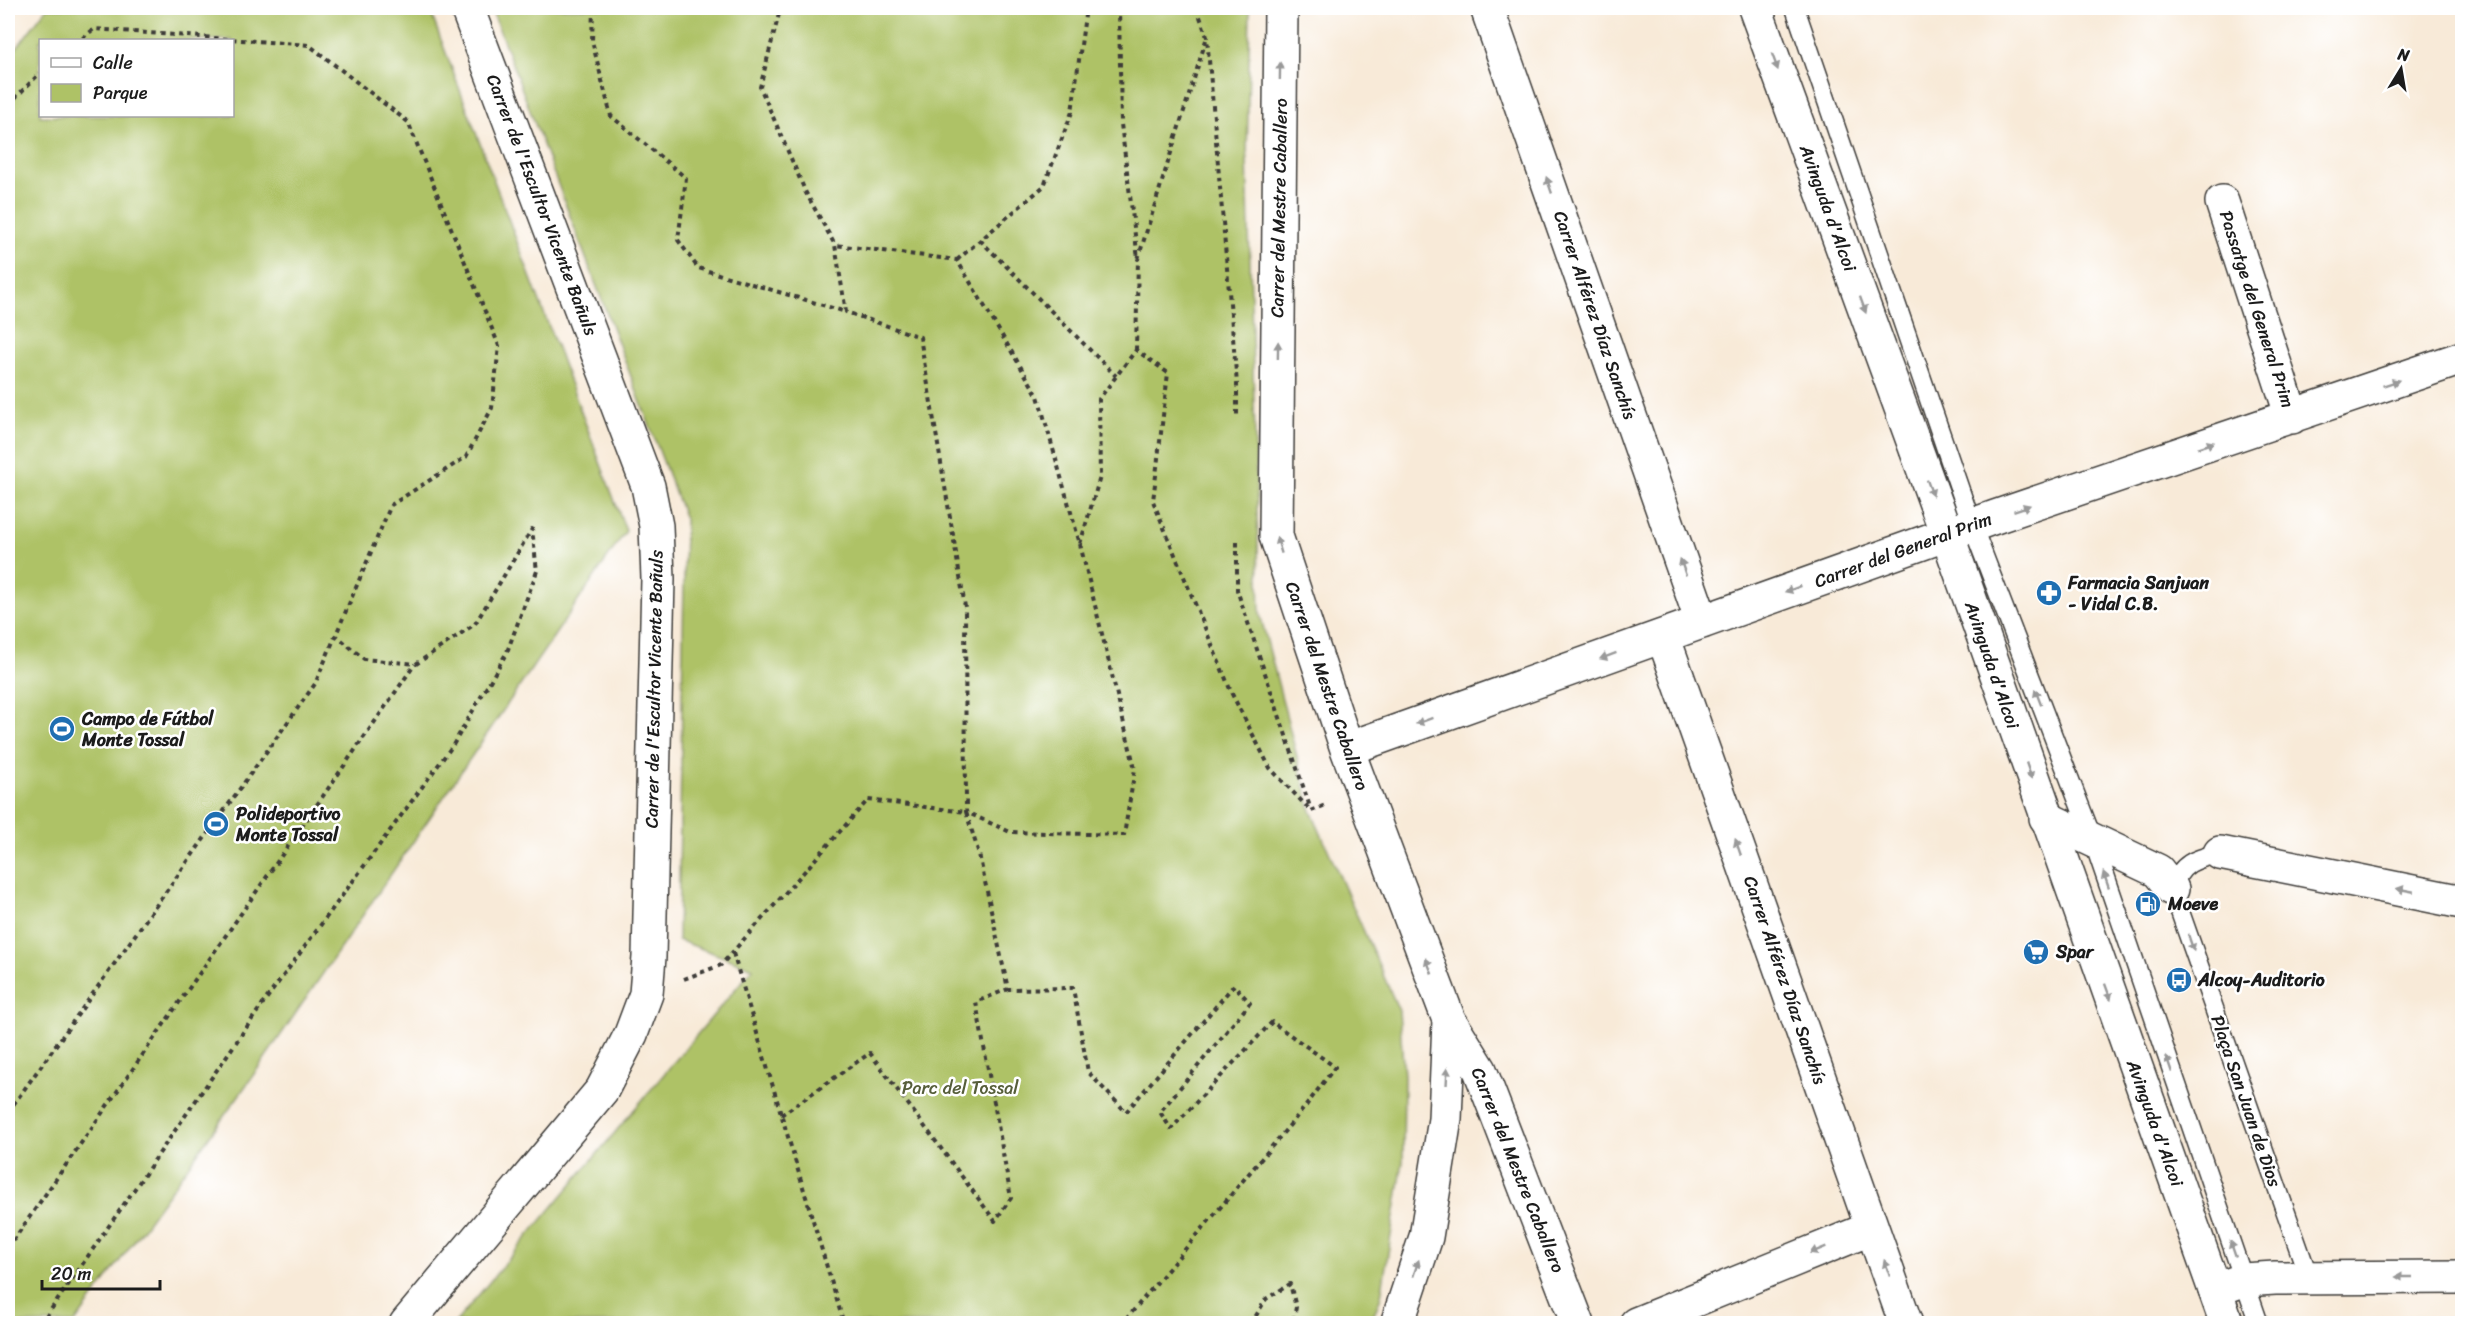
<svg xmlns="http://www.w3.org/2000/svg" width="2470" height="1331" font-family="Sriracha,sans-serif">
	<rect width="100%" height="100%" fill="#fff"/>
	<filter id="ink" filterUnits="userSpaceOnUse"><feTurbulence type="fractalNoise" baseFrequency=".0167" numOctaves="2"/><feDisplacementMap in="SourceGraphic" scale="12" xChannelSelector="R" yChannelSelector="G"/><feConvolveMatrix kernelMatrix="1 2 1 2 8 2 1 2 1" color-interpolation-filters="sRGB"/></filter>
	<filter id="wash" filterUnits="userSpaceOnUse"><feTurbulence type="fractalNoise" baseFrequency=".008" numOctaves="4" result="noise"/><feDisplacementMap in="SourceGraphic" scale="24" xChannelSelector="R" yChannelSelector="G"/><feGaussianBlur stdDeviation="1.35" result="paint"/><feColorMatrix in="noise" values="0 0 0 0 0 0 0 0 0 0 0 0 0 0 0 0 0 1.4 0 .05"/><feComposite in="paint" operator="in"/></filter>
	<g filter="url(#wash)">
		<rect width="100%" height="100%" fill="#f8ead8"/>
		<path fill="#aec266" stroke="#656f41" stroke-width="1.5" fill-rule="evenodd" d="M47,8H429L626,531L250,1080L75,1323L8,1324V59ZM232,40V116H40V40Z
			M491,8H1250L1247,158L1260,614L1311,811L1399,1011L1404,1076L1403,1162L1381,1296L1371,1323H455L753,968L678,940L685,519Z"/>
	</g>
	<g filter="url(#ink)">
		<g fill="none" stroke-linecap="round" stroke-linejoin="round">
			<g stroke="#3d3b38" stroke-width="21">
				<path id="lane" d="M1795,8L1972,525L2093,840L2259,1324
					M2220,853C2195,859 2180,863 2172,889L2309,1278"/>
			</g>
			<g stroke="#3d3b38" stroke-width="36">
				<path id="street" d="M1281,8L1276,536L1347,749L1449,1020L1480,1070L1578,1324
					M1487,8L1702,622
					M2222,202L2292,417
					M1663,636L1906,1324
					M1347,749L1995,517L2462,358
					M2046,818L2158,871L2172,889
					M2220,853L2462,902
					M2215,1290L2243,1280L2275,1278L2462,1277
					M406,1324L602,1090L631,1034L646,994L649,957L658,579L656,526L648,486L467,8
					M1397,1324L1426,1237L1445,1119L1449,1020
					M1636,1324L1872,1228"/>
			</g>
			<g stroke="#3d3b38" stroke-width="36">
				<path id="secondary" d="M1755,8L1947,534L2227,1324"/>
			</g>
			<path stroke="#3d3b38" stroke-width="4" stroke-dasharray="4.5 4.5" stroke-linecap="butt" d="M593,8L592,41L611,116L686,178L678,240L698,268L846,312
				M774,8L779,14L787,8
				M1119,8L1121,124L1138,259L1206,40
				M1197,8L1207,37L1237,384V417
				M779,14L760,87L806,193L835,245
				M8,105L40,73
				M980,240L1116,376
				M957,260L1044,186L1072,112L1086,8
				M1136,350L1138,259
				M1237,542V590L1310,807
				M1080,544L1135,769L1124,835L1010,832L966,812L965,607L920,337L846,312L835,245L957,260L1038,396L1080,544L1100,477L1099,399L1136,350L1168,373L1153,501L1232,694L1270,768L1311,811L1328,804
				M733,953L844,1324
				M684,979L721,965L868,800L966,812L979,854L1008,989L1073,988L1088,1072L1126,1112L1234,985L1250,1003L1160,1112L1171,1129L1272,1022L1335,1067L1305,1107L1122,1324
				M8,1112L315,684L391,505L466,457L492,408L499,346L408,122L309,45L94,29L80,40
				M781,1115L870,1053L995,1221L1011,1198L976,1002L1008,989
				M8,1248L415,664
				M41,1324L264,1002L453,745L507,652L537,571L532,529L475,624L416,664L364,659L337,636
				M1251,1324L1266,1299L1290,1284L1296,1307L1293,1324"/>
			<use href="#lane" stroke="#fff" stroke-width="18"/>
			<use href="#street" stroke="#fff" stroke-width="33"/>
			<use href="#secondary" stroke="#fff" stroke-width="33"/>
		</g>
		<defs><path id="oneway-solid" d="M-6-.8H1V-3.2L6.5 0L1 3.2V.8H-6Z" transform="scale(1.5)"/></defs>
		<g fill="#999">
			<use href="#oneway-solid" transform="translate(1775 62) rotate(70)"/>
			<use href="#oneway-solid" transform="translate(1280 71) rotate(-89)"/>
			<use href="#oneway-solid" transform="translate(1549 185) rotate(-109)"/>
			<use href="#oneway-solid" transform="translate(1863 305) rotate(70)"/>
			<use href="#oneway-solid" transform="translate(1278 350) rotate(-89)"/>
			<use href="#oneway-solid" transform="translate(2391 383) rotate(-19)"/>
			<use href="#oneway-solid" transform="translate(2206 445) rotate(-19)"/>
			<use href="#oneway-solid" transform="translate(1930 488) rotate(70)"/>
			<use href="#oneway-solid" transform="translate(2022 508) rotate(-19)"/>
			<use href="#oneway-solid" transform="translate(1279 545) rotate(-107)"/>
			<use href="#oneway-solid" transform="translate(1683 567) rotate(-109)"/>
			<use href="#oneway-solid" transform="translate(1793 589) rotate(160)"/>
			<use href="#oneway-solid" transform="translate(1608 656) rotate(160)"/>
			<use href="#oneway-solid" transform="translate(2038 697) rotate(-111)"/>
			<use href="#oneway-solid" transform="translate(1424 721) rotate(160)"/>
			<use href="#oneway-solid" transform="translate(2029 771) rotate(71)"/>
			<use href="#oneway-solid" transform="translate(1738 847) rotate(-109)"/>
			<use href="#oneway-solid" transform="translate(2106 880) rotate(-109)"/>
			<use href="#oneway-solid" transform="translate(2405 890) rotate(-169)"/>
			<use href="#oneway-solid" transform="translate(2191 943) rotate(71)"/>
			<use href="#oneway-solid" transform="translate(1429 966) rotate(-111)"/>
			<use href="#oneway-solid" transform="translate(2108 992) rotate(70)"/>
			<use href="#oneway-solid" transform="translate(2169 1064) rotate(-109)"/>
			<use href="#oneway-solid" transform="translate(1447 1076) rotate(-87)"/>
			<use href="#oneway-solid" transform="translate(2233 1249) rotate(-109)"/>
			<use href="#oneway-solid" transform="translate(1818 1250) rotate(158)"/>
			<use href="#oneway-solid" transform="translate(1416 1268) rotate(-71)"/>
			<use href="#oneway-solid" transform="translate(1887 1268) rotate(-109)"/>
			<use href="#oneway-solid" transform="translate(2404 1277) rotate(180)"/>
		</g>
	</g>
	<defs>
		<g id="pharmacy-disc" transform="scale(1.35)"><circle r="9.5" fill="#1f6fb2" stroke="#fff"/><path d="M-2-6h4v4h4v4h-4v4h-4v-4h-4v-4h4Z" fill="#fff"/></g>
		<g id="stadium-disc" transform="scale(1.35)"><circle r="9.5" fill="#1f6fb2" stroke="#fff"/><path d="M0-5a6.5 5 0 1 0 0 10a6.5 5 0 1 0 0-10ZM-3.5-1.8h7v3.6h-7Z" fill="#fff"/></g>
		<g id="fuel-disc" transform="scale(1.35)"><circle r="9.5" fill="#1f6fb2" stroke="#fff"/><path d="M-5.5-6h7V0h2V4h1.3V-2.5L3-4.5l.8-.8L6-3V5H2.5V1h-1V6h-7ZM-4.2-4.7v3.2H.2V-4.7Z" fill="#fff"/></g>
		<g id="supermarket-disc" transform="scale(1.35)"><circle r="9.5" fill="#1f6fb2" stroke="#fff"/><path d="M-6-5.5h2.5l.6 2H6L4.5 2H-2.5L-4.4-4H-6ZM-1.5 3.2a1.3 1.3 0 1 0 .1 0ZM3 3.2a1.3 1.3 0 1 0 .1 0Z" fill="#fff"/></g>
		<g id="bus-disc" transform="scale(1.35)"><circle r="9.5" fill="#1f6fb2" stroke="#fff"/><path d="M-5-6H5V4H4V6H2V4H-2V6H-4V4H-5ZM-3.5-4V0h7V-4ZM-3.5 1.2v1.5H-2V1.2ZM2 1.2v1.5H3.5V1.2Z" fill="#fff"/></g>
	</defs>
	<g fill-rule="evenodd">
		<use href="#pharmacy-disc" x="2049" y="593"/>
		<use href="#stadium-disc" x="62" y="729"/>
		<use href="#stadium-disc" x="216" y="824"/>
		<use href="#fuel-disc" x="2148" y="904"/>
		<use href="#supermarket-disc" x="2036" y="952"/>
		<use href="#bus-disc" x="2179" y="980"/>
	</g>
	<g text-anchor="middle" stroke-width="5" stroke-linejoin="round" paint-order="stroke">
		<g font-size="18" fill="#1c1c1c" stroke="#fff">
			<text transform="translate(542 205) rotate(69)" y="6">Carrer de l'Escultor Vicente Bañuls</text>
			<text transform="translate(1279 208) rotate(-89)" y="6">Carrer del Mestre Caballero</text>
			<text transform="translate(1828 208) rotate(70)" y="6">Avinguda d'Alcoi</text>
			<text transform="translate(2257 309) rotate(72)" y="6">Passatge del General Prim</text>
			<text transform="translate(1595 315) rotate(71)" y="6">Carrer Alférez Díaz Sanchís</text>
			<text transform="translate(1903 550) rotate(-20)" y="6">Carrer del General Prim</text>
			<text transform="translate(1992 665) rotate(71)" y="6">Avinguda d'Alcoi</text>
			<text transform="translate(1327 686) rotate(71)" y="6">Carrer del Mestre Caballero</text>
			<text transform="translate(654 689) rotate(-89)" y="6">Carrer de l'Escultor Vicente Bañuls</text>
			<text transform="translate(1785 980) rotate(71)" y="6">Carrer Alférez Díaz Sanchís</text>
			<text transform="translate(2246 1101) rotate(71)" y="6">Plaça San Juan de Dios</text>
			<text transform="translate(2155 1123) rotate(70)" y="6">Avinguda d'Alcoi</text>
			<text transform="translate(1518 1170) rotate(68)" y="6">Carrer del Mestre Caballero</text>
		</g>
		<g font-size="18" font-weight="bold" fill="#1c1c1c" stroke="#fff" text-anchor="start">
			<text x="2068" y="589">Farmacia Sanjuan<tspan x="2068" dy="21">- Vidal C.B.</tspan></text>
			<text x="82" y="725">Campo de Fútbol<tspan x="82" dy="21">Monte Tossal</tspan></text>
			<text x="236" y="820">Polideportivo<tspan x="236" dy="21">Monte Tossal</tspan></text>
			<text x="2168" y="910">Moeve</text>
			<text x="2056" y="958">Spar</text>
			<text x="2198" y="986">Alcoy-Auditorio</text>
		</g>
		<g font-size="18" fill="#565e3a" stroke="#fff">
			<text x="960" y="1094">Parc del Tossal</text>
		</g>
	</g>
	<rect width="2470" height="1331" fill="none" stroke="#fff" stroke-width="30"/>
	<rect x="39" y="39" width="195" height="78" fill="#ffffff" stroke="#a4a4a4" stroke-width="1.5"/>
	<rect x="51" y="58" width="30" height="9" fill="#ffffff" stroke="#a4a4a4" stroke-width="1.5"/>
	<text x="93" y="69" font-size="18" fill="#1c1c1c">Calle</text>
	<rect x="51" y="84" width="30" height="18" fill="#aec266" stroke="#a4a4a4" stroke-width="1.5"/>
	<text x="93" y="99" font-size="18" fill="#1c1c1c">Parque</text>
	<g transform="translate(2401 69) rotate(11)" stroke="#ffffff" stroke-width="4.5" paint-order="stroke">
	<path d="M0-4.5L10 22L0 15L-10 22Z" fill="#1c1c1c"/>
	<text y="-9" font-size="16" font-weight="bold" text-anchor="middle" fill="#1c1c1c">N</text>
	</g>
	<path d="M42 1280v9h118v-9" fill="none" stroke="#1c1c1c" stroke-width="3"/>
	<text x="51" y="1280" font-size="18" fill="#1c1c1c" stroke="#ffffff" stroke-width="4.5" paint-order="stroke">20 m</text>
</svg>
